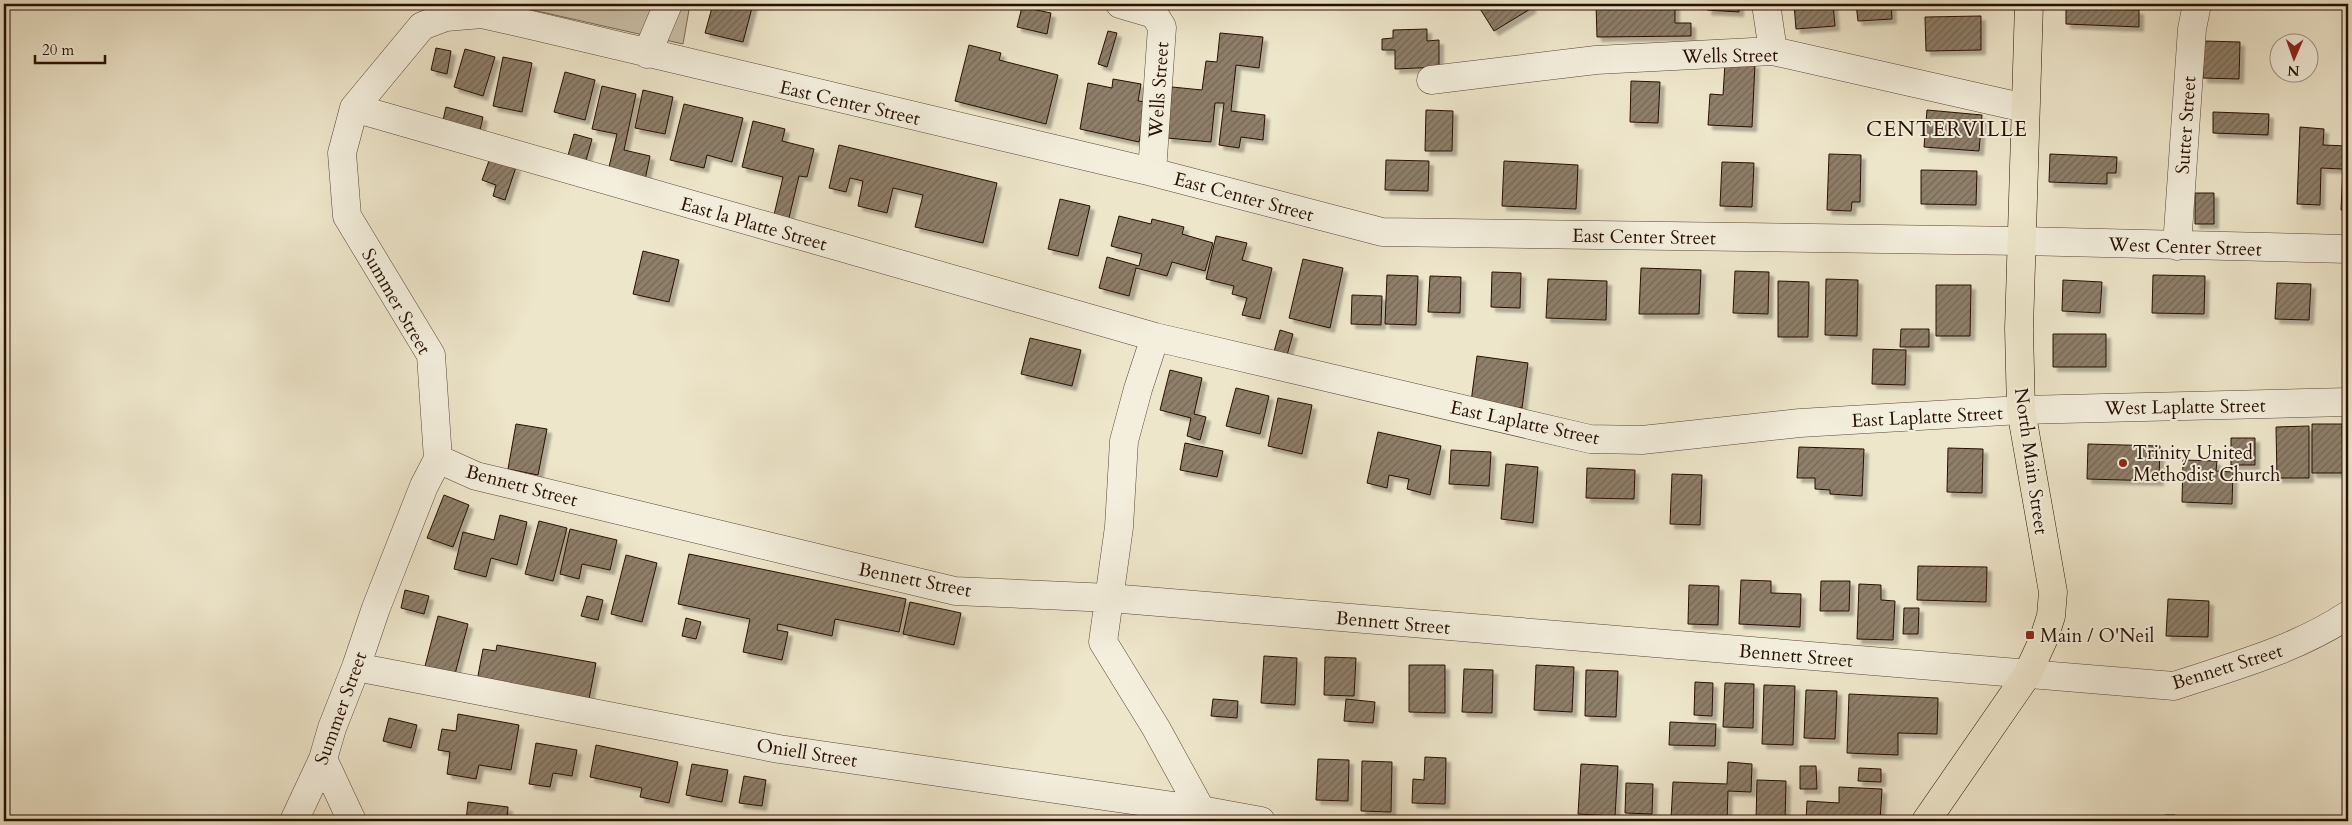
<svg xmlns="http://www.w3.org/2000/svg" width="2352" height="825" font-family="Cardo,serif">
	<defs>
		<pattern id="building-hatch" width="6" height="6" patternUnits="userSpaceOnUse" patternTransform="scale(1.25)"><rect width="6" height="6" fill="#8e7f6a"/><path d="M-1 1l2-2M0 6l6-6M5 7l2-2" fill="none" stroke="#746655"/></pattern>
		<filter id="shadow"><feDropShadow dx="4.5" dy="4.5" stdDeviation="1" flood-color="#0004"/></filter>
	</defs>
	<rect width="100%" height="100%" fill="#eee6cb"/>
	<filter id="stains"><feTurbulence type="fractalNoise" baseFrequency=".004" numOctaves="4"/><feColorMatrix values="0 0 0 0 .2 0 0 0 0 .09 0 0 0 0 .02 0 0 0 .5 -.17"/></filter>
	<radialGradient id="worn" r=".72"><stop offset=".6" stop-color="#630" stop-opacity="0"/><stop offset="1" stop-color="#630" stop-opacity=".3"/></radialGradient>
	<path fill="#ccc1a9" stroke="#796855" d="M506,4H690L683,44Z"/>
	<path fill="url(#building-hatch)" stroke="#260f01" filter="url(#shadow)" d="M713,4H753L743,42L705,33Z
		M1477,4H1529L1532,8L1494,31Z
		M1596,4H1675V23H1691V36L1597,37Z
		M1708,4H1739V12L1707,10Z
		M1794,4H1833L1835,26L1796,29Z
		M1856,4H1891L1892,19L1858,21Z
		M1022,7L1051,13L1047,34L1017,27Z
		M2066,8L2139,10V27L2066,24Z
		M1981,16V50L1926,51L1925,17Z
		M1427,29V41L1439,40V67L1395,69V50H1382V39L1393,38V30Z
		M1108,31L1117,33L1107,67L1098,64Z
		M1220,33L1263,37L1259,68L1236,65L1231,111L1265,115L1263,140L1241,137L1239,148L1219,145L1224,103H1215L1211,142L1167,138L1172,87L1202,90L1206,61L1217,62Z
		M2204,41L2240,42L2239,79L2203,78Z
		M969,45L1001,53L999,60L1058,75L1046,124L955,101Z
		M436,48L451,51L447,74L431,70Z
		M465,49L495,57L483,96L454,87Z
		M503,57L532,63L522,112L493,106Z
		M1725,63L1755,64L1752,127L1708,125L1710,94L1723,95Z
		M565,72L595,80L585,120L554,112Z
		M1113,79L1141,84L1138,101L1147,102L1139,142L1080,129L1088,83L1112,88Z
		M1631,81L1660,82L1658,123L1630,122Z
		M602,86L636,94L624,150L650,156L645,180L608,171L617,134L592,129Z
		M643,90L673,97L665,134L635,128Z
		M684,104L743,118L732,162L707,155L704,168L670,160Z
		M446,107L483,117L480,130L443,120Z
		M1426,110L1453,111L1452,151H1425Z
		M1927,110L1982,115L1979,151L1924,147Z
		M2213,112L2269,114L2268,135L2213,133Z
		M753,121L785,129L782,141L814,149L807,177L799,176L788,222L773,219L783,177L742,167Z
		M2300,127L2324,129L2323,145L2348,146V211L2341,210L2343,169L2321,168L2320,205L2297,204Z
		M574,134L592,139L585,164L567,159Z
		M839,145L997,183L983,243L915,227L923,195L893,188L887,213L858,206L863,181L850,178L846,192L829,188Z
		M1829,154L1861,155L1860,202H1852L1851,211L1827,210Z
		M2050,154L2117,157L2116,173H2107V184L2049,182Z
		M490,158L516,167L505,200L493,196L496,185L482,180Z
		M1386,160L1429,161L1428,191L1385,190Z
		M1504,161L1578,165L1576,209L1502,206Z
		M1722,162L1754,163L1752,207L1720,206Z
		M1921,170L1977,171L1976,205L1921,204Z
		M2195,193H2214V224H2195Z
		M1060,199L1090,206L1078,256L1048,249Z
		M1119,216L1151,224L1152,219L1184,227L1182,234L1213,243L1205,271L1172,262L1167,276L1136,268L1129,296L1099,288L1107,257L1139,266L1142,254L1111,246Z
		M1216,236L1247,243L1242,260L1272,268L1260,319L1242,315L1247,298L1232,294L1234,286L1206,279Z
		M643,251L679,260L669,302L633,294Z
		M1303,259L1343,268L1330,328L1289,318Z
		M1641,268L1701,270L1699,314H1639Z
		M1735,271L1769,272L1768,314L1733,313Z
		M1492,272L1521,273L1520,308L1491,307Z
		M1387,275L1418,276L1416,325L1385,324Z
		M2153,275L2205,276L2204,314L2152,313Z
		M1430,276L1461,277L1460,313L1428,312Z
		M1548,279L1607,281L1606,320L1546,318Z
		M1826,279L1858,280L1857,336L1825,335Z
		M2063,280L2102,282L2100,313L2062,311Z
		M1778,281L1809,282L1808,337H1778Z
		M2277,283L2311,284L2309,320L2275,319Z
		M1936,285H1971L1970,336H1936Z
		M1352,295L1382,296L1381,325L1351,324Z
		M1901,329H1929V347H1900Z
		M1280,330L1293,334L1285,362L1272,359Z
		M2053,334H2106V367H2053Z
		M1030,338L1081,350L1072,386L1021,374Z
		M1873,349L1906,350L1905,385L1872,384Z
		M1477,356L1528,363L1522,408L1471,402Z
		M1170,370L1202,378L1194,414L1206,417L1200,440L1187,436L1191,418L1160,410Z
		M1236,388L1269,396L1260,434L1226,426Z
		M1278,398L1312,405L1302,454L1268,446Z
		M516,424L547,429L538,475L508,469Z
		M2312,424H2342L2343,473H2312Z
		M2309,426V478H2277L2276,427Z
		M1378,432L1441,446L1430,495L1407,489L1409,479L1389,475L1387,488L1367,483Z
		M2231,438H2255V465H2231Z
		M1185,443L1223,451L1217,477L1180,470Z
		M2088,444L2160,446L2159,481L2087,479Z
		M1799,447L1864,449L1862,496L1830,494V490L1815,489V478H1797Z
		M1948,448L1983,449L1982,493L1947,492Z
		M1451,450L1491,452L1489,486L1449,484Z
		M2183,460L2217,461L2216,471L2233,472L2232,504L2182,502Z
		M1506,464L1538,467L1533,523L1501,519Z
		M1587,468L1635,470L1634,499L1586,498Z
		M1672,474L1702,475L1700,525L1670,524Z
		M444,495L469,505L453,547L427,538Z
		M500,515L527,522L517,565L491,558L486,577L454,569L463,532L494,540Z
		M539,521L567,528L553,581L525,574Z
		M570,529L617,540L610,570L582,564L579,579L560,574Z
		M689,554L906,599L899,632L835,619L832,636L778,624L777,630L788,632L782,660L743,652L750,619L678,604Z
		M626,555L657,563L642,622L611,614Z
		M1918,566L1987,567L1986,602L1917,600Z
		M1741,580L1771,581V593L1801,594L1800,627L1739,624Z
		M1821,581H1850L1849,611H1820Z
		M1859,584L1881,585V600L1895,601L1893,640L1857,639Z
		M1689,585L1719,586L1718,625L1688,624Z
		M405,590L429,596L424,614L401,608Z
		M587,596L603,600L598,620L581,616Z
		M2168,599L2209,601L2208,637L2166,636Z
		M910,602L961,613L954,645L903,634Z
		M1904,608H1919L1918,634H1903Z
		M438,616L468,624L454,678L424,670Z
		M686,618L701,622L696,639L682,636Z
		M497,645L596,663L589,699L477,681L483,649L496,651Z
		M1264,656L1297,658L1295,705L1261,703Z
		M1325,657L1356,658L1354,696L1324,695Z
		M1409,665H1445V713L1409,712Z
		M1536,665L1574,667L1572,712L1534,710Z
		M1464,669L1493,670L1492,713L1462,712Z
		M1586,670L1618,671L1616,717L1585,716Z
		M1695,682L1713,683L1712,716L1694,715Z
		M1725,683L1754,684L1753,728L1723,727Z
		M1764,685L1795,686L1793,745L1762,744Z
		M1806,690L1837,691L1835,739L1804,738Z
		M1849,694L1938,698L1937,734L1898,733V755L1847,753Z
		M1213,699L1238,701L1237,718L1211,716Z
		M1346,699L1375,702L1373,723L1344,721Z
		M458,714L519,725L511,770L479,765L476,779L447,774L450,752L438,750L442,729L456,731Z
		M389,718L417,725L411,748L383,741Z
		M1670,722L1716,724L1715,746L1669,745Z
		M536,743L577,750L572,776L553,773L550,787L529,784Z
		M596,745L678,762L669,803L640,797L642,788L590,777Z
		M1425,757L1446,758L1445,804L1412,803L1413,779L1424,780Z
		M1318,759L1349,760L1348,801L1316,800Z
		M1362,761L1392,762L1391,812L1361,811Z
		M1728,762L1752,764L1751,792L1728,791L1727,821L1671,819L1673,782L1727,784Z
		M692,764L728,770L722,802L686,795Z
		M1581,764L1618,766L1615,816L1578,814Z
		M1800,766H1816L1817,789H1800Z
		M1859,768L1881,769V782L1858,781Z
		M744,776L766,780L762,806L739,803Z
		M1757,780L1786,781L1785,821H1756Z
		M1626,783L1653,784L1652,814L1625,813Z
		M1839,787L1882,789L1880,821H1806L1807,801L1839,803Z
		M468,802L508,807L507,821H466Z
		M2165,815H2175L2182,821H2159Z"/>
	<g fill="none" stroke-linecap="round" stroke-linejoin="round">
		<g stroke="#584534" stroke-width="29">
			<path id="minor" d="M1120,4L1154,14L1162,27L1152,172
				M1766,4L1773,51
				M647,54L668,4
				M1431,80L1596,60L1773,51L2025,108
				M354,108L1155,337L1590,439L1642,440L1800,423L2021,410L2348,402
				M2177,246L2192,29L2197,4
				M1155,337L1138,389L1124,441L1119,527L1103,642L1156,728L1201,810
				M438,459L476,476L955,591L1110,598L2174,686C2234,666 2295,650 2348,615
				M356,667L779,749L1201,810L1261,821
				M323,759L352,821
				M294,821L323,759L332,728L356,667L376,608L424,486L438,459L431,355L347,216L342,153L354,108L422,26L446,17L482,14L535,26L1152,172L1382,232L2022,241L2348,249"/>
		</g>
		<g stroke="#260f01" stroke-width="29">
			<path id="major" d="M1926,821L2027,675L2044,638L2051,616L2053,592L2021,410L2019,329L2029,4"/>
		</g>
		<use href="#minor" stroke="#f4efdd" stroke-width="28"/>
		<use href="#major" stroke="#eee6cb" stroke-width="28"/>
	</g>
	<g fill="#8f2418" stroke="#f4efdd" stroke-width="2">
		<circle cx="2123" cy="463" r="5"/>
		<rect x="2025" y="630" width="10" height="10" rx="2.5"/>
	</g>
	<g text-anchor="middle" stroke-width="4" stroke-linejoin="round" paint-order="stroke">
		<g font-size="19" fill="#260f01" stroke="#f4efdd">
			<text transform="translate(1730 55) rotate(-1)" y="7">Wells Street</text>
			<text transform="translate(1158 90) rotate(-86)" y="7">Wells Street</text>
			<text transform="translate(850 102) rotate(13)" y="7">East Center Street</text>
			<text transform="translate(2185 125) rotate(-86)" y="7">Sutter Street</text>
			<text transform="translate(1244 196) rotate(15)" y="7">East Center Street</text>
			<text transform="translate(754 223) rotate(16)" y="7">East la Platte Street</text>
			<text transform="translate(1644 236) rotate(1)" y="7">East Center Street</text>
			<text transform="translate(2185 246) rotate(2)" y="7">West Center Street</text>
			<text transform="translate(397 301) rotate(60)" y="7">Summer Street</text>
			<text transform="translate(2185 406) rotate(-1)" y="7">West Laplatte Street</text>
			<text transform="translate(1927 416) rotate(-3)" y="7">East Laplatte Street</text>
			<text transform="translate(1525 422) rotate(12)" y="7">East Laplatte Street</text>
			<text transform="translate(2032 461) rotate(82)" y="7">North Main Street</text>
			<text transform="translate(522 485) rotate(15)" y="7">Bennett Street</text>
			<text transform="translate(915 579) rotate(11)" y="7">Bennett Street</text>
			<text transform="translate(1393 622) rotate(5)" y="7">Bennett Street</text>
			<text transform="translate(1796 655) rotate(5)" y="7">Bennett Street</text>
			<text transform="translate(2227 666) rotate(-17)" y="7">Bennett Street</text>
			<text transform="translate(340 708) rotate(-70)" y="7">Summer Street</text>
			<text transform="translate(807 752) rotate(9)" y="7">Oniell Street</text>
		</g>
		<g font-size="19" fill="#260f01" stroke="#f4efdd" text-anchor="start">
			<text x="2133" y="459">Trinity United<tspan x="2133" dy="22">Methodist Church</tspan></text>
			<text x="2040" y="642">Main / O'Neil</text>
		</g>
		<g font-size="21" letter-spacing="1" fill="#260f01" stroke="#f4efdd">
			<text x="1947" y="136">CENTERVILLE</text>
		</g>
	</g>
	<rect width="2352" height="825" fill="none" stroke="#eee6cb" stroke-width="20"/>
	<rect x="5" y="5" width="2342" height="815" fill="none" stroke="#260f01" stroke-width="2.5"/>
	<rect x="10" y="10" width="2332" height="805" fill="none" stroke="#260f01"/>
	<g transform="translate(2294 58) rotate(182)"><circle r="24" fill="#f4efdd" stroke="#a29585"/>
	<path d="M0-4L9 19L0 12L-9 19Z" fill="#8f2418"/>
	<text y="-8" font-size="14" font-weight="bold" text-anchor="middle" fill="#260f01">N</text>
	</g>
	<path d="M35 55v8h70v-8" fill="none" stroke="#260f01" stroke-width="2.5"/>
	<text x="42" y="55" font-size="15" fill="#260f01" stroke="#f4efdd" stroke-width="4" paint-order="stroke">20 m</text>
	<rect width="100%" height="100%" filter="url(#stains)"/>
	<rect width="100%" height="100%" fill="url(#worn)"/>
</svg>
